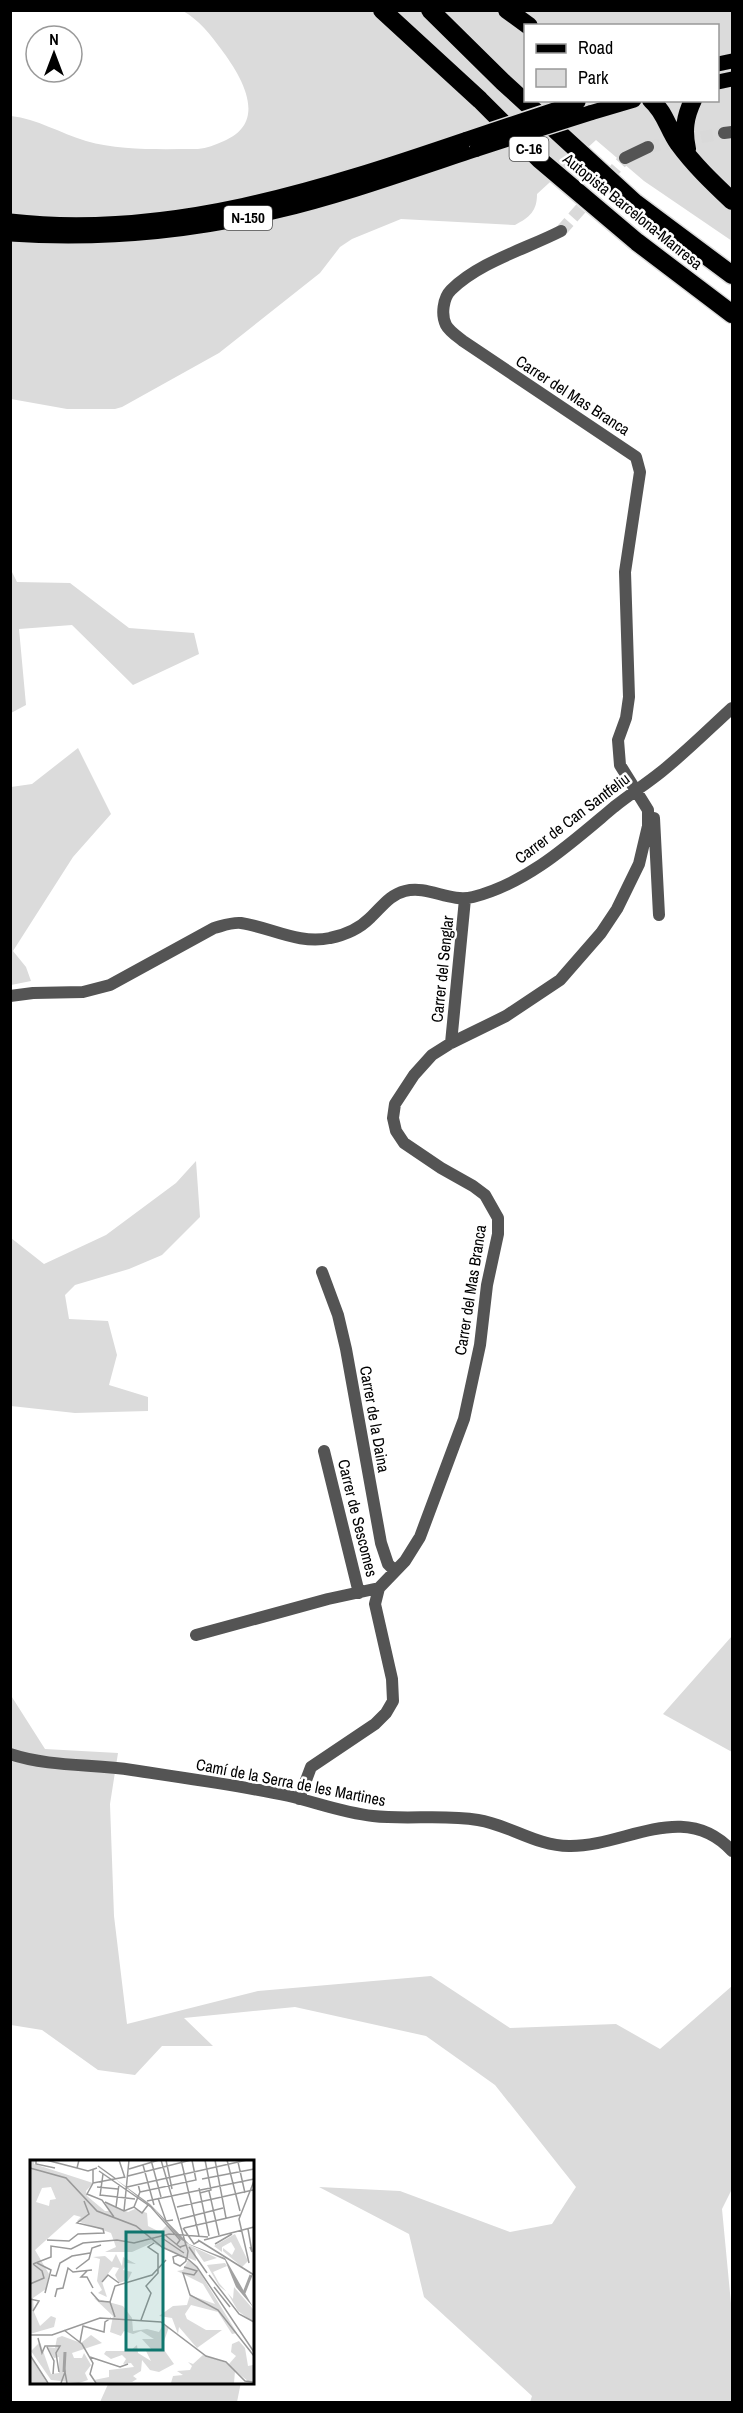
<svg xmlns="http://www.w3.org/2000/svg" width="743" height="2413" font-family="'Archivo Narrow',sans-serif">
	<rect width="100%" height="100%" fill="#fff"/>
	<path fill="#dbdbdb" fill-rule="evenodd" d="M183,11H732V241L644,181L596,140L537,194C537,211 530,217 515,225L401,219L352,239L340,247L320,273L219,353L122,407L115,409H67L11,399V116C37,119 60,133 86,141C121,151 161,149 198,149C207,148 215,145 224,141C269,122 242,77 221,49C210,34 199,20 183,11ZM526,26H718V100H526Z
		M11,570L17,582L70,583L129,628L194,633L199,654L133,685L72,625L19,629L26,705L11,713Z
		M78,748L111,814L73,857L13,951L26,967L31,981L11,985V787L32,784Z
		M196,1161L200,1217L162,1255L129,1269L75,1285L65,1295L69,1319L108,1321L117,1355L109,1385L148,1397V1411L75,1413L11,1406V1238L44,1264L106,1235L176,1183Z
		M732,1636V1752L663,1714Z
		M10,1694L45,1749L118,1753L110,1804L114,1916L127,2024L258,1991L431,1976L510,2028L616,2024L660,2049L732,1986V2189L722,2209L732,2314V2402H530L532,2396L424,2297L409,2234L319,2187L400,2191L510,2232L552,2224L576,2187L495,2085L426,2036L295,2007L184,2018L213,2046H162L135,2075L98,2070L42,2030L11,2025Z
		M109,2382H241L237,2402H100Z"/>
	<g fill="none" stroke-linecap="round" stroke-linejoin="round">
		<path stroke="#d9d9d9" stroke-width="12" stroke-dasharray="12 6" stroke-linecap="butt" d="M648,147L724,133
			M561,231L625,158"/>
		<g stroke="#dbdbdb" stroke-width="18">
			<path id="primary" d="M718,64L732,61
				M718,82L732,79
				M590,113L634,100
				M10,221C168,239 320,189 467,139
				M10,234C100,240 189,232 277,211C345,195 410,171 477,149"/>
		</g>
		<g stroke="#dbdbdb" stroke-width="21">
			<path id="highway" d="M382,10L480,100L540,160L637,242L732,314
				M430,10L503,82L634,202L732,275
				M507,10L529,26
				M651,100C665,112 668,129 678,143C694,165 713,183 732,201
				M687,149C683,130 685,117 693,100"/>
		</g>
		<path stroke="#545454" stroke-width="12" d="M724,133L732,132
			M625,158L648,147
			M654,818L659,915
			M10,996L33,993L83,992L110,985L214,928C222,926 232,922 241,923C270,927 299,945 330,938C345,935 359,929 370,918C382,907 389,895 405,891C428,885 450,903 473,897C528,883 571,843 614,807C629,795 646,784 661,772C686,752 709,729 732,708
			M451,1043L465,899
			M322,1272L338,1315L346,1349L381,1543L388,1564L395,1571
			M324,1451L359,1593
			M196,1635L328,1599L379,1588
			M10,1754C49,1767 92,1764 132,1770C184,1778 238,1785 289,1796C318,1803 344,1813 373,1816C408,1820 443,1814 478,1820C510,1825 536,1846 569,1846C625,1847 684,1799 732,1851
			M299,1799L311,1767L375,1724L386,1713L393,1701L392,1679L375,1604L379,1588L405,1561L420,1537L464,1419L480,1345L487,1285L498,1234V1218L485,1195L473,1186L441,1168L404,1143L396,1131L393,1118L395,1104L414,1075L432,1055L451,1043L506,1016L560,980L601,933L617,909L639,864L648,826V810L620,765L618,740L626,718L629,697L625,572L640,472L636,457L463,341C458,337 449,331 446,325C441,315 443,298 451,290C479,262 526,249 561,231"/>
		<use href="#primary" stroke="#000" stroke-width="15"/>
		<use href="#highway" stroke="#000" stroke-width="18"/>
		<g stroke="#dbdbdb" stroke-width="18" stroke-linecap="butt">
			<path id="primary-bridge" d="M467,139L578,102
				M477,149L590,113"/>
		</g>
		<use href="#primary-bridge" stroke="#000" stroke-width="15"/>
	</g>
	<g text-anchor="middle" stroke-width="5" stroke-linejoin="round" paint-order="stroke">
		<g fill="#fff" stroke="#4c4c4c" stroke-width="1.5">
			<rect x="509.5" y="137" width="39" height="24" rx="4.5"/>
			<rect x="224" y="206" width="48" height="24" rx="4.5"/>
		</g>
		<g font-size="15" font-weight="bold" fill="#000">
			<text x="529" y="154">C-16</text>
			<text x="248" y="223">N-150</text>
		</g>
		<g font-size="16" fill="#000" stroke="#fff">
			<text transform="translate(633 211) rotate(39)" y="6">Autopista Barcelona-Manresa</text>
			<text transform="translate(573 395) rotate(33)" y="6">Carrer del Mas Branca</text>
			<text transform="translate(572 818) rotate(-37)" y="6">Carrer de Can Santfeliu</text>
			<text transform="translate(442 969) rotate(-84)" y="6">Carrer del Senglar</text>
			<text transform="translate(470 1290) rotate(-81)" y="6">Carrer del Mas Branca</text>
			<text transform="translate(375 1419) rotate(80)" y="6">Carrer de la Daina</text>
			<text transform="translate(358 1518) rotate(76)" y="6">Carrer de Sescomes</text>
			<text transform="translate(291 1782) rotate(11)" y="6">Camí de la Serra de les Martines</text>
		</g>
	</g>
	<g transform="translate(30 2160)">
		<rect width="224" height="224" fill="#fff"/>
		<path d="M5,0L4,4L63,23L56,31L57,36L75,51H79L75,42L98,52L105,49L117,53L118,66L130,72L137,65L159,85L187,98L174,102L165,89L166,101L122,83L102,92H75L86,87L81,73L47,61L51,57L44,55L5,90L19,114L16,129L3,138L4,152L10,166L21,156L26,158L24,167L0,174V1ZM21,27L26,39L20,40L19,46L6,42L12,28ZM205,74L218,101L212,107L193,91V88L202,95L205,89L201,82L192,87V92L184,86ZM86,94L92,106L93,97L106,104L97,103L93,110L102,112L98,120L89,123L85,115L89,108L83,107L72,122L77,137L68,133L72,130L67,121L70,99L63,97L75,96L82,102ZM158,100L166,106L207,173L202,174L188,152L161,145L155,154L157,159L176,170H192L167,188L149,167L148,174L142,158L129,156L143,146L157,145L160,135L185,144L173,124L147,111L153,110ZM195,103L197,106L183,112L189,123L203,139L204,127L223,149V162L208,151L197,132L189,126L177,105ZM64,138L93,146L102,158L103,171L117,169L129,172L133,165L139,167L132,187L144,204L129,212L120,210L112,200L111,211L103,216L107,219L102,222L66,223L64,220L79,217V210L104,207L101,203L93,204L96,199L92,195L81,199L74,194L76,191H100L107,185L108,193L121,201L116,191L122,190L112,179H124L111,171L103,174L94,171L91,176L80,172L83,156ZM61,175L72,183L42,193L44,198H52L54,193L61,205L55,213L58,220L49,223L21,220L1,191L10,182L21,214L29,213V197L24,198L17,187L25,188L27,178L32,176L51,183ZM209,181L215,188L218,206L223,205V221H218L205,211L204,223H141L143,216L153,215L147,211L160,210L162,206L158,202L163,204L173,195L199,204L206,196L201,192L202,184ZM0,196L17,223H0Z" fill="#dbdbdb" fill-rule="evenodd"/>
		<path d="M84,18L120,44L159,84L195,98L223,147L206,127L195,100L160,85L150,79L126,51Z" fill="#a2a2a2"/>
		<path fill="none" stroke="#a2a2a2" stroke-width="3" d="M214,133L221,115M34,212L35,192"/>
		<path fill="none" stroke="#999" stroke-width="1.5" d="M6,0V4L25,8M16,0L47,8M49,0L47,8L58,11L67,8M89,0L95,18M121,0L131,37M131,0L156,85L150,87M136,0L142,29M151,0L169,76M185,0L196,58M197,0L210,51M208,2L215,33M113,5L124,45M68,6L86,19M0,8L36,18L67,51L106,66L132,87L156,98M99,9L129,0M63,10V23L57,34L72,40L84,57M69,11L121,47L150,80L147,84M98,16L161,0M172,19L224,9M63,23L95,17M108,24L110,32L104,47L112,53L118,45M67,27L88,29M97,27L217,0M169,28L179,76M179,31L189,75M110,32L166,20L162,0M170,33L181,30L175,0M70,35L105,39M70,36L73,14M128,38L136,61L143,60M117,41L224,19M75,42L94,51L104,47M86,47L89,24M147,47L223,30M94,51L99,0M150,59L193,48M153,68L164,84L169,81M154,68L210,55M218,69L222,92L220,87M135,75L151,88M132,78L154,93M17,80L39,81L48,74L74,73L73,69L47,63L59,54L54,41M168,80L224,115M174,80L224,67M155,82L158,91L157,98L156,99V101L155,102L150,106L144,103L143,97L148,95L156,98L159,100L167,107L224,192M185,84L202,74M159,87L177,113M7,103L21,110L15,133M219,103L209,59L224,21M3,104L21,97V86L41,89L53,83L87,80L104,83L139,74L178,77M154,107L167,111L164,115L153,113L160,135L188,150L224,196M46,109L59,99L62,88L71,85M57,111L51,117H57L63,128M21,115L26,116L30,103L42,96L60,93M179,115L209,154L224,162M72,122L78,115L89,123M0,124L14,118L12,111L3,104M184,127L200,147M61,132L69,141L80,142M25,137L27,129L33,128L38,108L43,112L62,110M0,139L9,141L3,151M85,157L80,142L85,126L122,115L136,100M111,160L121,133L116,126L128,113V94L118,87L124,83M34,170L52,184L63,203L60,214L66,223M0,175H22L70,158L131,162L176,196L196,202L215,221L223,222M8,178L12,193L15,186H30L26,193L29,212M50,182L53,166L74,172L75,162L81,158M17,187L24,201L23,214M0,195L18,223M60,197L90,207L98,204M31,223L35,212L37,223"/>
		<path fill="#0f766e" fill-opacity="0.15" stroke="#0f766e" stroke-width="3" d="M96,72H133V190H96Z"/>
		<rect width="224" height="224" fill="none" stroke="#000" stroke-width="3"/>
	</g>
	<rect width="743" height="2413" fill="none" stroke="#000000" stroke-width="24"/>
	<rect x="524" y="24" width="195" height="78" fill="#ffffff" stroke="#999999" stroke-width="1.5"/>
	<rect x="536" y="44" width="30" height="9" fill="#000000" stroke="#999999" stroke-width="1.5"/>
	<text x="578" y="54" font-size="18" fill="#000000">Road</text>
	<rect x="536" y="69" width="30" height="18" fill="#dbdbdb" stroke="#999999" stroke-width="1.5"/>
	<text x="578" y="84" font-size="18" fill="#000000">Park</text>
	<g transform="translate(54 54)"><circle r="28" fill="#ffffff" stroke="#999999" stroke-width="1.5"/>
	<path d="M0-4.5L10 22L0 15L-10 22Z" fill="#000000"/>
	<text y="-9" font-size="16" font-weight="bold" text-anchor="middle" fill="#000000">N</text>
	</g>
</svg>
